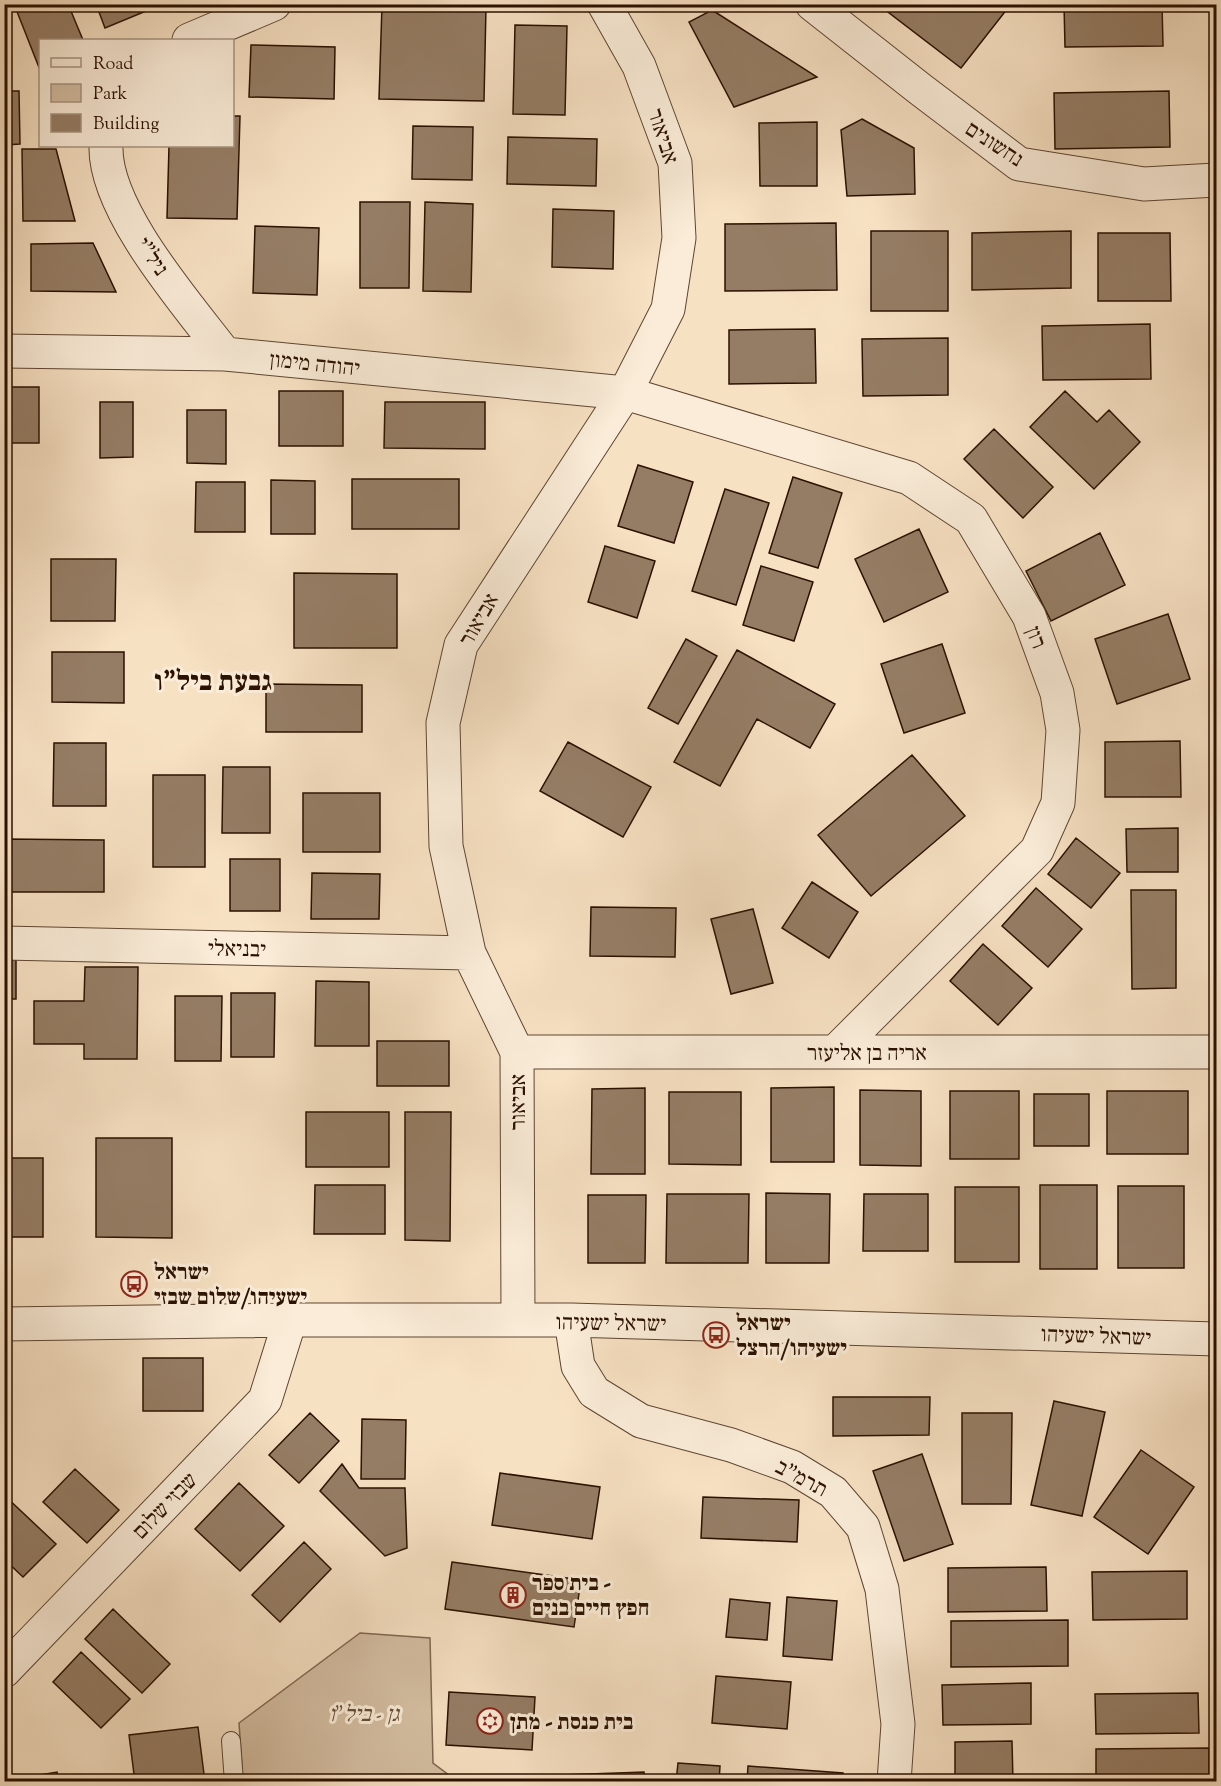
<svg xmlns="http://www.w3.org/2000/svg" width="1221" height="1786" font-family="'Sorts Mill Goudy','Frank Ruhl Libre',serif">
	<rect width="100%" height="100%" fill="#f7e1c3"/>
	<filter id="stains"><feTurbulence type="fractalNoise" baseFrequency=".00333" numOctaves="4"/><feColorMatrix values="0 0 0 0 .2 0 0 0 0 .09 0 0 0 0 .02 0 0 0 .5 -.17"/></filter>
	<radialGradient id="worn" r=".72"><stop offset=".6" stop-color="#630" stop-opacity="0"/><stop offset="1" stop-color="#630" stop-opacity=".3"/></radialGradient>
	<path fill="#d4bea2" stroke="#806851" stroke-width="1.5" d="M360,1633L430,1638L433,1763L457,1781H243L239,1723Z"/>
	<path fill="#957d65" stroke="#2b1100" stroke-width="1.5" d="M14,4H68L83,40H40V70Z
		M96,4H163L105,28Z
		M894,4H1011L961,68L888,12Z
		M1064,4H1162L1163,46L1065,47Z
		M382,5L486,7L484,101L379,99Z
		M712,10L817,77L734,107L689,22Z
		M515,25L567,26L565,115L513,114Z
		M251,45L335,47L334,99L249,97Z
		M4,91H19L20,144L4,145Z
		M1169,91L1170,147L1055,149L1054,93Z
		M232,116H240L237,219L167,218L169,146H232Z
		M862,119L914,148L915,194L847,196L841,130Z
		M817,122V186H760L759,123Z
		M413,126L473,127L472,180L412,179Z
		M508,137L597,139L596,186L507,184Z
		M22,149H56L75,221H23Z
		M360,202H410L409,288H360Z
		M425,202L473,204L471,292L423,291Z
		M553,209L614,211L613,269L552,267Z
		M836,223L837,290L725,291V224Z
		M255,226L319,228L317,295L253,293Z
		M871,231H948V311H871Z
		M1071,231V288L972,290V233Z
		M1098,233H1170L1171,301H1098Z
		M93,243L116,292L31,291V244Z
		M1150,324L1151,379L1043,380L1042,326Z
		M815,329L816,383L729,384V330Z
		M948,338V395L863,396L862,339Z
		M4,387H39V443H4Z
		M279,391H343V446H279Z
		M1065,391L1097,422L1109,410L1140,442L1094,489L1030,427Z
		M100,402H133V457L100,458Z
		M385,402H485V449L384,448Z
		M187,410H226V464L187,463Z
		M994,429L1053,487L1023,518L964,459Z
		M638,465L693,482L674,543L618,526Z
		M793,477L842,493L818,568L769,553Z
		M352,479H459V529H352Z
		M271,480L315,481V534H271Z
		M196,482H245V532H195Z
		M725,489L769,503L736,605L692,591Z
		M919,529L948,592L884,622L855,559Z
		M1100,533L1125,585L1051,621L1026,571Z
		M605,546L655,561L637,618L588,602Z
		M51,559H116L115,621H51Z
		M761,566L813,582L794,641L743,625Z
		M294,573L397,574V648H294Z
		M1168,614L1190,679L1117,704L1095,639Z
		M686,639L717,656L678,724L648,708Z
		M942,644L965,713L904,733L881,664Z
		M737,650L835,704L810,748L757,719L720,786L674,762Z
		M52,652H124V703L52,702Z
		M266,684L362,685V732H266Z
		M1180,741L1181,797H1105V742Z
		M568,742L651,787L623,837L540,791Z
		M54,743H106V806H53Z
		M912,755L965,816L871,896L818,835Z
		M223,767H270V833H222Z
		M153,775H205V867H153Z
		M303,793H380V852H303Z
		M1178,828V872H1127L1126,829Z
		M1076,838L1120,873L1091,908L1048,874Z
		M4,839L104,840V892H4Z
		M230,859H280V911H230Z
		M312,873L380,874L379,919H311Z
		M812,882L858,912L829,958L782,928Z
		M1036,888L1082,929L1048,967L1002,926Z
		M1131,890H1176V988L1132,989Z
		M591,907L676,908L675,957L590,956Z
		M753,909L773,983L731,994L711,919Z
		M983,944L1032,988L998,1025L950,981Z
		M4,954H16V999H4Z
		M85,967H138L137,1059H84V1044H34V1001H84Z
		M316,981L369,982V1046H315Z
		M231,993H275L274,1057H231Z
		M175,996H222L221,1061H175Z
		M377,1041H449V1086H377Z
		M834,1087V1162H771V1088Z
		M645,1088V1174H591L592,1089Z
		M860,1090L921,1091V1166L860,1165Z
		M950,1091H1019V1159H950Z
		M1107,1091H1188V1154H1107Z
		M669,1092H741V1165L669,1164Z
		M1034,1094H1089V1146H1034Z
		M306,1112H389V1167H306Z
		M405,1112H451L450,1241L405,1240Z
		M96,1138H172V1238L96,1237Z
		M4,1158H43V1237H4Z
		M315,1185H385V1234H314Z
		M1040,1185H1097V1269H1040Z
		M1118,1186H1184V1268H1118Z
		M955,1187H1019V1262H955Z
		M766,1193L830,1194L829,1263H766Z
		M667,1194H749L748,1263H666Z
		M864,1194H928V1251H863Z
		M588,1195H646L645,1263H588Z
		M143,1358H203V1411H143Z
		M833,1397H930L929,1435L833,1436Z
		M1054,1401L1105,1412L1082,1516L1031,1505Z
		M310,1413L339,1441L299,1483L269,1455Z
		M962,1413H1012L1011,1504H962Z
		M362,1419L406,1420L405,1479H361Z
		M1141,1450L1194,1487L1148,1554L1094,1517Z
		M922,1454L953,1544L904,1561L873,1471Z
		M342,1464L359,1488H405L407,1548L385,1556L320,1491Z
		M75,1469L119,1510L87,1543L43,1502Z
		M500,1473L600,1487L592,1539L492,1525Z
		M239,1483L284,1526L240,1571L195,1529Z
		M4,1495L56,1544L23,1577L4,1559Z
		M703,1497L799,1500L797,1542L701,1538Z
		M304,1542L331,1569L280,1622L252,1595Z
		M452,1562L581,1580L574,1627L445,1609Z
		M1046,1567L1047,1611L948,1612V1568Z
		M1187,1571V1619L1093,1620L1092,1572Z
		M787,1597L837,1601L832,1660L783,1656Z
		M730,1599L770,1603L767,1640L726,1637Z
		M113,1609L170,1664L142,1693L85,1639Z
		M1068,1620V1666L951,1667V1621Z
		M81,1652L130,1699L101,1728L53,1682Z
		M716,1676L791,1682L787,1729L712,1723Z
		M1031,1683V1724L943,1725L942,1685Z
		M449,1692L535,1697L532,1750L446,1745Z
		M1198,1693L1199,1733L1096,1734L1095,1694Z
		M198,1727L205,1782H135L129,1735Z
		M1012,1741L1013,1782H955V1742Z
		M1209,1748V1782H1096V1749Z
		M678,1763L720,1766L719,1782H676Z
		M748,1766L843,1773V1782H747Z
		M57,1772L59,1782H4V1781Z
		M644,1772L645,1782H562V1775Z"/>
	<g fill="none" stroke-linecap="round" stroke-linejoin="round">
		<g stroke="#5e4531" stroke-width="20">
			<path id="lane" d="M231,1741L234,1782"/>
		</g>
		<g stroke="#5e4531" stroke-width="35">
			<path id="street" d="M812,4L920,89L1019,164L1144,184L1216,180
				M189,40L274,4
				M106,146C104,210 187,304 225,354
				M4,351L225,354L625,393L909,478L971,519L1029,616L1057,693L1063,730L1058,803L1037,850L835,1052
				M4,943L469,953
				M517,1052H1216
				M518,1320L517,1052L469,953L446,846L443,723L461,645L625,393L668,309L679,238L675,163L639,66L604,4
				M571,1320L578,1366L594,1392L641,1421L731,1445L792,1467L833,1492L863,1527L882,1589L898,1724L894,1782
				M4,1324L290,1320H571L1216,1339
				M4,1671L265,1400L290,1320"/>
		</g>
		<use href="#lane" stroke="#faecd8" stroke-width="18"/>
		<use href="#street" stroke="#faecd8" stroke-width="33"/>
	</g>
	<defs>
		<g id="bus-ring" transform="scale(1.35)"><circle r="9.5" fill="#faecd8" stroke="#8f2418" stroke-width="1.5"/><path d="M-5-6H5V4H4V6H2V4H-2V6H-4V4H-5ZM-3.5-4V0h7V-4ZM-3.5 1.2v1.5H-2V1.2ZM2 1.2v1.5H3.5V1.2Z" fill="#8f2418"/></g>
		<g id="building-ring" transform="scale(1.35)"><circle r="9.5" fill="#faecd8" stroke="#8f2418" stroke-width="1.5"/><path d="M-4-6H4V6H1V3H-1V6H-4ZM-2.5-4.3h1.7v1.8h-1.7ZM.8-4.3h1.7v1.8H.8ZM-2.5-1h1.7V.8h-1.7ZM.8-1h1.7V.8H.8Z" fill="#8f2418"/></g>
		<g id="synagogue-ring" transform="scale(1.35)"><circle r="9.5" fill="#faecd8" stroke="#8f2418" stroke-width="1.5"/><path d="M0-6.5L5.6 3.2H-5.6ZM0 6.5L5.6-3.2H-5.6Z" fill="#8f2418"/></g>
	</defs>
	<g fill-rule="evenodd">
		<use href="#bus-ring" x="134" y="1284"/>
		<use href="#bus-ring" x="716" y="1335"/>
		<use href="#building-ring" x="513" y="1595"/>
		<use href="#synagogue-ring" x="490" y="1721"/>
	</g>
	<g text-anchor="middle" stroke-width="6" stroke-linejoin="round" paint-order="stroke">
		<g font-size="22" fill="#2b1100" stroke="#faecd8">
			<text transform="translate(664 136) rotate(72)" y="8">אביאור</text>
			<text transform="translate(995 143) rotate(33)" y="8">נחשונים</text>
			<text transform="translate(153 256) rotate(56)" y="8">ניל"י</text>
			<text transform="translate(315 363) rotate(6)" y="8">יהודה מימון</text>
			<text transform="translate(478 619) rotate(-60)" y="8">אביאור</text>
			<text transform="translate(1037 637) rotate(69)" y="8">רון</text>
			<text transform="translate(237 948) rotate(1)" y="8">יבניאלי</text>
			<text x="867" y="1060">אריה בן אליעזר</text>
			<text transform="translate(517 1102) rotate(-90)" y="8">אביאור</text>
			<text transform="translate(611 1322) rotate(1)" y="8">ישראל ישעיהו</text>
			<text transform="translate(1096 1335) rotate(2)" y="8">ישראל ישעיהו</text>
			<text transform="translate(802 1477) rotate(28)" y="8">תרמ"ב</text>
			<text transform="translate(164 1505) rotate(-46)" y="8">שבזי שלום</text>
		</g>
		<g font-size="22" font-weight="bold" fill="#2b1100" stroke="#faecd8" text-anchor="start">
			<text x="154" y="1279">ישראל<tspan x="154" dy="25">ישעיהו/שלום שבזי</tspan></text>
			<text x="736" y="1330">ישראל<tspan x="736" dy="25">ישעיהו/הרצל</tspan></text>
			<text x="532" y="1590">בית ספר -<tspan x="532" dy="25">חפץ חיים בנים</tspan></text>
			<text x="510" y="1729">בית כנסת - מתן</text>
		</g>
		<g font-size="22" font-style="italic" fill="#664e39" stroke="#faecd8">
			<text x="364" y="1721">גן - ביל"ו</text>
		</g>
		<g font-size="28" font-weight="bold" fill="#2b1100" stroke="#faecd8">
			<text x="213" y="690">גבעת ביל"ו</text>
		</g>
	</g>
	<rect width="1221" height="1786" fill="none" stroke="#f7e1c3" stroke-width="24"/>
	<rect x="6" y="6" width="1209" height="1774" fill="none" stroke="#2b1100" stroke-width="3"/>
	<rect x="12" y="12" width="1197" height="1762" fill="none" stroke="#2b1100" stroke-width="1.5"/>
	<rect x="39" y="39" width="195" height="108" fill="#faecd8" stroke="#a79482" stroke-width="1.5"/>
	<rect x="51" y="58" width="30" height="9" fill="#faecd8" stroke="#a79482" stroke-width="1.5"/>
	<text x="93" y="69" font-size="18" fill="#2b1100">Road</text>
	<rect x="51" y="84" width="30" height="18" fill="#d4bea2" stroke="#a79482" stroke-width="1.5"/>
	<text x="93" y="99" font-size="18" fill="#2b1100">Park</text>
	<rect x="51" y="114" width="30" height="18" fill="#957d65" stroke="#a79482" stroke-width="1.5"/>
	<text x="93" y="129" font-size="18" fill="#2b1100">Building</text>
	<rect width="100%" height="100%" filter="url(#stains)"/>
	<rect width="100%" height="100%" fill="url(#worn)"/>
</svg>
